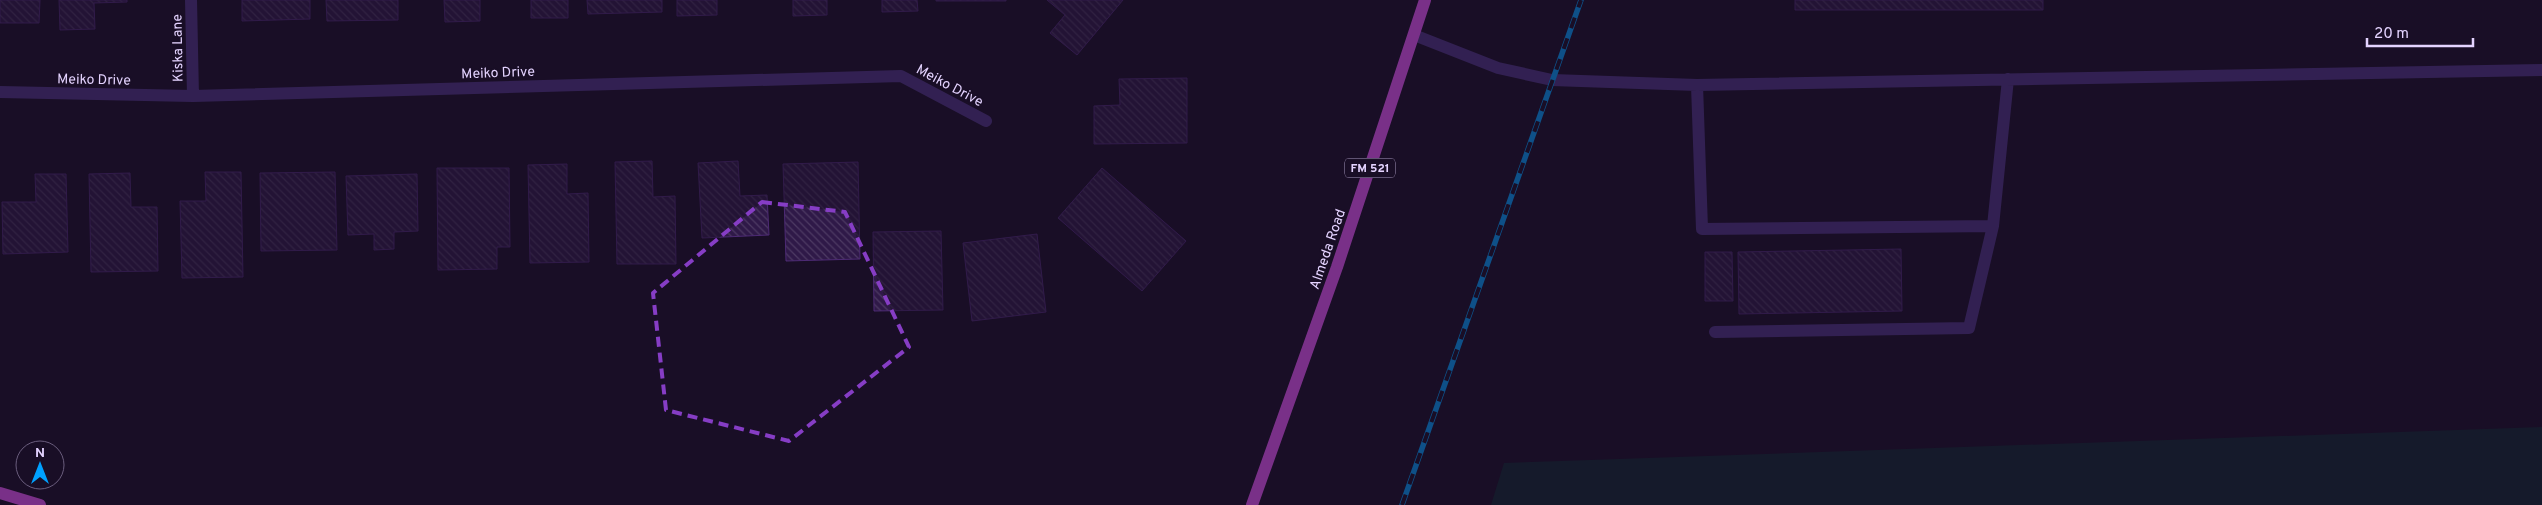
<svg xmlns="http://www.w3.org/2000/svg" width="2542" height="505" font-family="Overpass,sans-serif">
	<defs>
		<pattern id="building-back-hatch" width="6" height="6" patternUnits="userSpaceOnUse" patternTransform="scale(1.25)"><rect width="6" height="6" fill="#2f1948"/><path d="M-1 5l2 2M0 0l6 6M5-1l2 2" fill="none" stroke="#4d3a63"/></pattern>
	</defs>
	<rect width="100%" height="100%" fill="#190e26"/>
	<path fill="#112931" d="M2542,427V505H1491L1504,463Z"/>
	<path fill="url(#building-back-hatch)" stroke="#4d2a75" d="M0,0H40L39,23H0Z
		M59,0H127V2L94,3L95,29L60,30Z
		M242,0H310V19L242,21Z
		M326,0H398V20L327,21Z
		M444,0H480V21L445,22Z
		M531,0H568V18H531Z
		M587,0H662V12L588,14Z
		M677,0H717V15L677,16Z
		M793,0H827V15L793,16Z
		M882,0H917L918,11L882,12Z
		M936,0H1006V1H936Z
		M1047,0H1123L1077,55L1050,33L1065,15Z
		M1795,0H2043V10H1795Z
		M1187,78V143L1094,144V106L1120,105L1119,79Z
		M652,161L653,197L675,196L676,264H617L615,162Z
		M738,161L740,196L767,195L769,235L702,238L698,163Z
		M858,162L860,259L786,261L783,164Z
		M567,164V194L588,193L589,262L530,263L528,165Z
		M437,168H509L510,247H497V269L438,270Z
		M1102,168L1186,241L1142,291L1058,218Z
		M205,172H241L243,277L182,278L180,201H206Z
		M335,172L337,250L261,251L260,173Z
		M130,173L131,207H157L158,271L91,272L89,174Z
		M35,174H66L68,252L3,254L2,202H36Z
		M417,174L418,231L394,232V249L374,250V234L348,235L346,176Z
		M941,231L943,310L874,311L873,232Z
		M1037,234L1046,312L972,321L963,243Z
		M1901,249L1902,311L1739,314L1738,252Z
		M1705,252H1732L1733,301H1705Z"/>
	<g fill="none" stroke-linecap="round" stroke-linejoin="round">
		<path stroke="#503787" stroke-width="12" d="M191,0L193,96
			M1414,35L1498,68L1552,80L1697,85L2542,70
			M1697,85L1702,229L1993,226
			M0,92L193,96L901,76L986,121
			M1715,332L1969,328L1993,226L2008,79"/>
		<path stroke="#ee5aff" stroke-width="12" d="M0,493L40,505
			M1252,505L1337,267L1425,0"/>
		<g stroke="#00a0fe" stroke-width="5.5">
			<path id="rail" d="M1402,505L1581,0"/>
		</g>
		<use href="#rail" stroke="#190e26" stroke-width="4" stroke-dasharray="11" stroke-linecap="butt"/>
	</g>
	<path d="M0 0H2542V505H0ZM762,202L845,212L909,347L789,441L666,410L653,293Z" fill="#190e26" fill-opacity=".55" fill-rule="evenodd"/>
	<path fill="none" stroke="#863dc5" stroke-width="4" stroke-dasharray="10 6" stroke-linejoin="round" d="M762,202L845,212L909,347L789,441L666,410L653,293Z"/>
	<g text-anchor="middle" stroke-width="4" stroke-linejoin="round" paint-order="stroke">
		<rect fill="#190e26" stroke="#a798be" stroke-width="1" x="1345" y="158.5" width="50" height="19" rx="4"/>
		<g font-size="12" font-weight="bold" fill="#e4d3ff">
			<text x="1370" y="172">FM 521</text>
		</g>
		<g font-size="14" fill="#e4d3ff" stroke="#190e26">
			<text transform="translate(177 48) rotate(-91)" y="5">Kiska Lane</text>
			<text transform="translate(498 72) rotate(-2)" y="5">Meiko Drive</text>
			<text transform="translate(94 79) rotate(1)" y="5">Meiko Drive</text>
			<text transform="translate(950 85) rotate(28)" y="5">Meiko Drive</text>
			<text transform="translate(1327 249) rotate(-71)" y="5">Almeda Road</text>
		</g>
	</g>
	<g transform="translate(40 465)"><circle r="24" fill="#190e26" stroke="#6a5d7d"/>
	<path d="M0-4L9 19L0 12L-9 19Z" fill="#00a0fe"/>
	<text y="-8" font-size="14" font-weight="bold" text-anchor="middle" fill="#e4d3ff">N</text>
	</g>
	<path d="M2367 38v8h106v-8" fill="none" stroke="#e4d3ff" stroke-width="2.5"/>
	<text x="2374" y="38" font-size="15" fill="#e4d3ff" stroke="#190e26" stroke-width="4" paint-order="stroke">20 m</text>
</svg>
